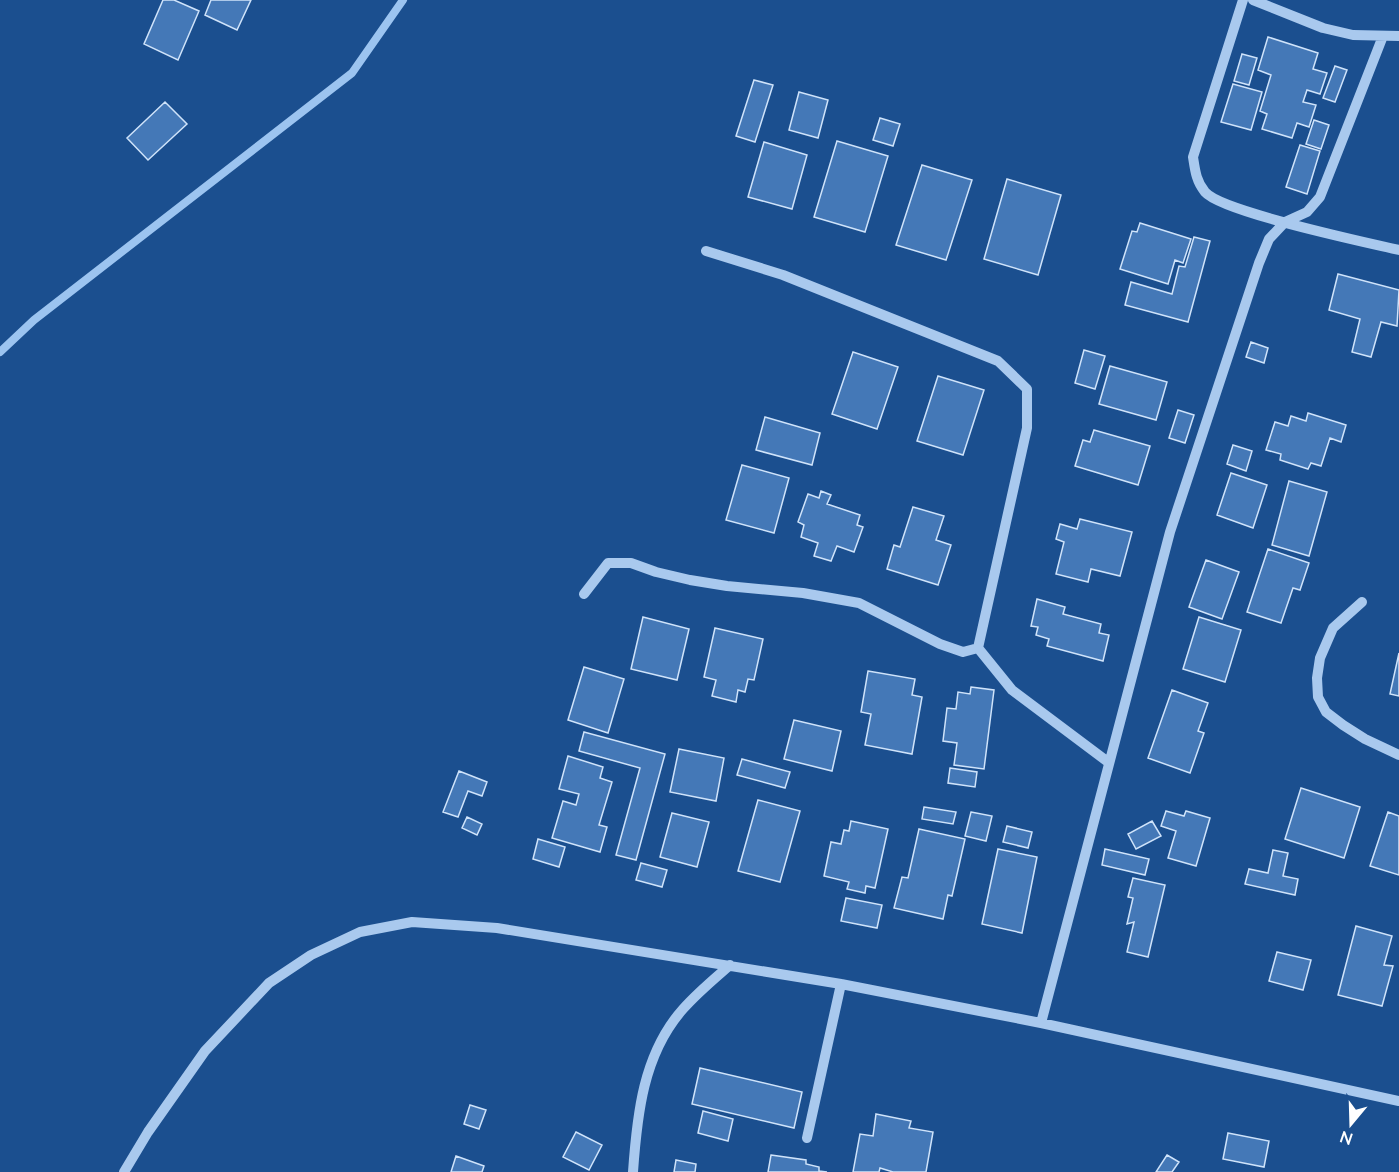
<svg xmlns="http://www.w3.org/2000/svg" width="1399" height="1172" font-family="Lato,sans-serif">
	<rect width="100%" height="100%" fill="#1b4f8f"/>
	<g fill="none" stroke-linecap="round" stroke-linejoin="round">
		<path stroke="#9cc4f0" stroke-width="8" d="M0,352L34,320L352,73L403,0"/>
	</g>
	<path fill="#4478b7" stroke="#cfe3fa" stroke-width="1.5" d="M163,0H174L199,11L178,60L144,44Z
		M211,0H251L237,30L205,15Z
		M1268,37L1318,53L1313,69L1327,73L1320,94L1307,90L1303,102L1316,105L1309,127L1297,123L1292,138L1262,129L1267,114L1260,111L1271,75L1258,70Z
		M1242,54L1257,58L1249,85L1234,81Z
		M1335,66L1347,70L1335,102L1323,98Z
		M754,80L773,85L755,142L736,136Z
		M1233,84L1262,92L1251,130L1221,122Z
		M799,92L828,100L818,138L789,130Z
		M165,102L187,124L148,160L127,138Z
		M880,118L900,124L893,146L873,140Z
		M1314,120L1329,125L1321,149L1306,144Z
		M837,141L888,156L865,232L814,217Z
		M764,142L807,155L792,209L748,197Z
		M1300,145L1320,151L1307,194L1286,187Z
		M922,165L972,180L946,260L896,245Z
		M1007,179L1061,195L1038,275L984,259Z
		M1140,223L1191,239L1183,263L1175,260L1168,284L1120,269L1132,231L1137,232Z
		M1194,237L1210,241L1188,322L1125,305L1131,282L1172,294L1179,266L1185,267Z
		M1338,274L1399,290L1397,326L1381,322L1371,357L1352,352L1360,319L1329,310Z
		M1251,342L1268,348L1264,363L1246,357Z
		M1084,350L1105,356L1095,389L1075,383Z
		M853,352L898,367L877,429L832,414Z
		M1110,366L1167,382L1156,420L1099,404Z
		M938,376L984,390L963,455L917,441Z
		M1178,410L1194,415L1185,443L1169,438Z
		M1308,413L1346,425L1341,442L1330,438L1321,466L1311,463L1308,469L1280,460L1281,454L1266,450L1275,422L1288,426L1291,416L1306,421Z
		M765,417L820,433L812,465L756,450Z
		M1094,430L1150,446L1138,485L1075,466L1083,440L1090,442Z
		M1233,445L1252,451L1246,471L1227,464Z
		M742,465L789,478L774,533L726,520Z
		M1231,473L1267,485L1253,528L1217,515Z
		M1289,481L1327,492L1309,556L1272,545Z
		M821,491L831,495L827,504L860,515L857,525L863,527L854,552L837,546L831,561L814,556L818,543L801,537L804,525L798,522L808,494L819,498Z
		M913,507L944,516L936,540L951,545L938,585L887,569L894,545L900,547Z
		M1080,519L1132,532L1120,576L1091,569L1088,582L1056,574L1064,542L1056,539L1060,524L1077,529Z
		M1268,549L1309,563L1300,590L1293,588L1281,623L1247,612Z
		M1206,560L1239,572L1222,619L1189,607Z
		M1037,599L1065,607L1063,614L1101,624L1099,633L1109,635L1103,661L1047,646L1049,639L1036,635L1038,627L1031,626Z
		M643,617L689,629L677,680L631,669Z
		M1199,617L1241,630L1225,682L1183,669Z
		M715,628L763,639L754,680L748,679L745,692L738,690L736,702L712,696L716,680L704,677Z
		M1399,653V696L1390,694Z
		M584,667L624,679L608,733L568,720Z
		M868,671L915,679L912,695L922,697L912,754L865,745L871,714L861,712Z
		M971,687L994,690L984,769L954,765L957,743L943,741L947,708L956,709L958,692L970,694Z
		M1172,690L1208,703L1198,731L1204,733L1190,773L1148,758Z
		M794,720L841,731L832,771L784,759Z
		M584,732L665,754L636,860L616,855L640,768L579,751Z
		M679,749L724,758L716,801L670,792Z
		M568,756L603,767L600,778L612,782L599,825L607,827L600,852L552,838L563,801L576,805L579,794L559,789Z
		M742,759L790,772L785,788L737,775Z
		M950,768L977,772L975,787L948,783Z
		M459,771L487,782L482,796L468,791L458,817L443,812Z
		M1301,788L1360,807L1344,858L1285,839Z
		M758,800L800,811L780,882L738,871Z
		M924,807L956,812L953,824L922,819Z
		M1166,811L1184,816L1186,811L1210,818L1196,866L1168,858L1176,831L1161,826Z
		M971,812L992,816L986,841L965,836Z
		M1388,812L1399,816V875L1370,866Z
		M672,813L709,822L697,867L660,857Z
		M467,817L482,824L477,835L462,828Z
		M851,821L888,829L875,888L866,886L865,893L847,889L849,882L824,876L831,842L841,844L844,830L849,831Z
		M1152,821L1161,836L1136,849L1128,834Z
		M1007,826L1032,832L1028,848L1003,842Z
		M919,829L965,839L952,896L948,895L943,919L894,908L902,877L908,878Z
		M538,839L565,847L559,867L533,859Z
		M998,849L1037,857L1022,933L982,924Z
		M1105,849L1149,859L1145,875L1102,865Z
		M1273,850L1288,853L1283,876L1298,879L1295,895L1245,884L1249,869L1268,873Z
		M641,863L667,870L662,887L636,880Z
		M1133,878L1165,885L1148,957L1127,952L1134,922L1127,924L1133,898L1128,897Z
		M846,898L882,905L877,928L841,921Z
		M1356,926L1392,936L1384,965L1393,966L1382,1006L1338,995Z
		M1277,952L1311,960L1303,990L1269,981Z
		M700,1068L802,1092L794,1128L692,1104Z
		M470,1105L486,1110L479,1129L464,1124Z
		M703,1111L733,1119L728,1141L698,1133Z
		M876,1114L911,1121L909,1128L933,1132L926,1172H893L880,1168L879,1172H853L860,1134L873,1136Z
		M576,1132L602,1145L589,1170L563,1157Z
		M1228,1133L1269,1141L1264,1167L1223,1159Z
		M771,1155L806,1160V1164L819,1167V1171L827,1172H768Z
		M1167,1155L1179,1162L1172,1172H1156Z
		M456,1156L484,1166L482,1172H451Z
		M676,1160L696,1164L695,1172H674Z"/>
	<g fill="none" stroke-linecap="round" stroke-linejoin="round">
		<path stroke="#a9c9ee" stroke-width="10" d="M1243,0L1193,157C1195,170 1196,181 1205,192C1222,212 1365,242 1399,250
			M1253,0L1323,28L1353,35L1399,36
			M706,251L783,275L998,361L1027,389V428L978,648
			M584,594L608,563H631L656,572L690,580L727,586L803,593L859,603L940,644L963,652L978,648L1012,690L1108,762
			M1362,602L1333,628L1320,658L1317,678L1318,697L1326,712L1343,725L1365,739L1399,755
			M1041,1023L1170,532L1259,263L1269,239L1285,222L1307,212L1320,197L1383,36
			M807,1138L841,984
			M124,1172L148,1132L205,1051L269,983L311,955L360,932L412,922L497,928L841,984L1041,1023L1399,1101
			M633,1172C637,1115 643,1054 683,1009C697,993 714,979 730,965"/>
	</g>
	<g transform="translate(1351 1124) rotate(199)" stroke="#1b4f8f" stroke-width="4.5" paint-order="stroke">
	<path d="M0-4.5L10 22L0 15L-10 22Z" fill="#ffffff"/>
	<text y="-9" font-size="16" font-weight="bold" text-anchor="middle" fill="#ffffff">N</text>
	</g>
</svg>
